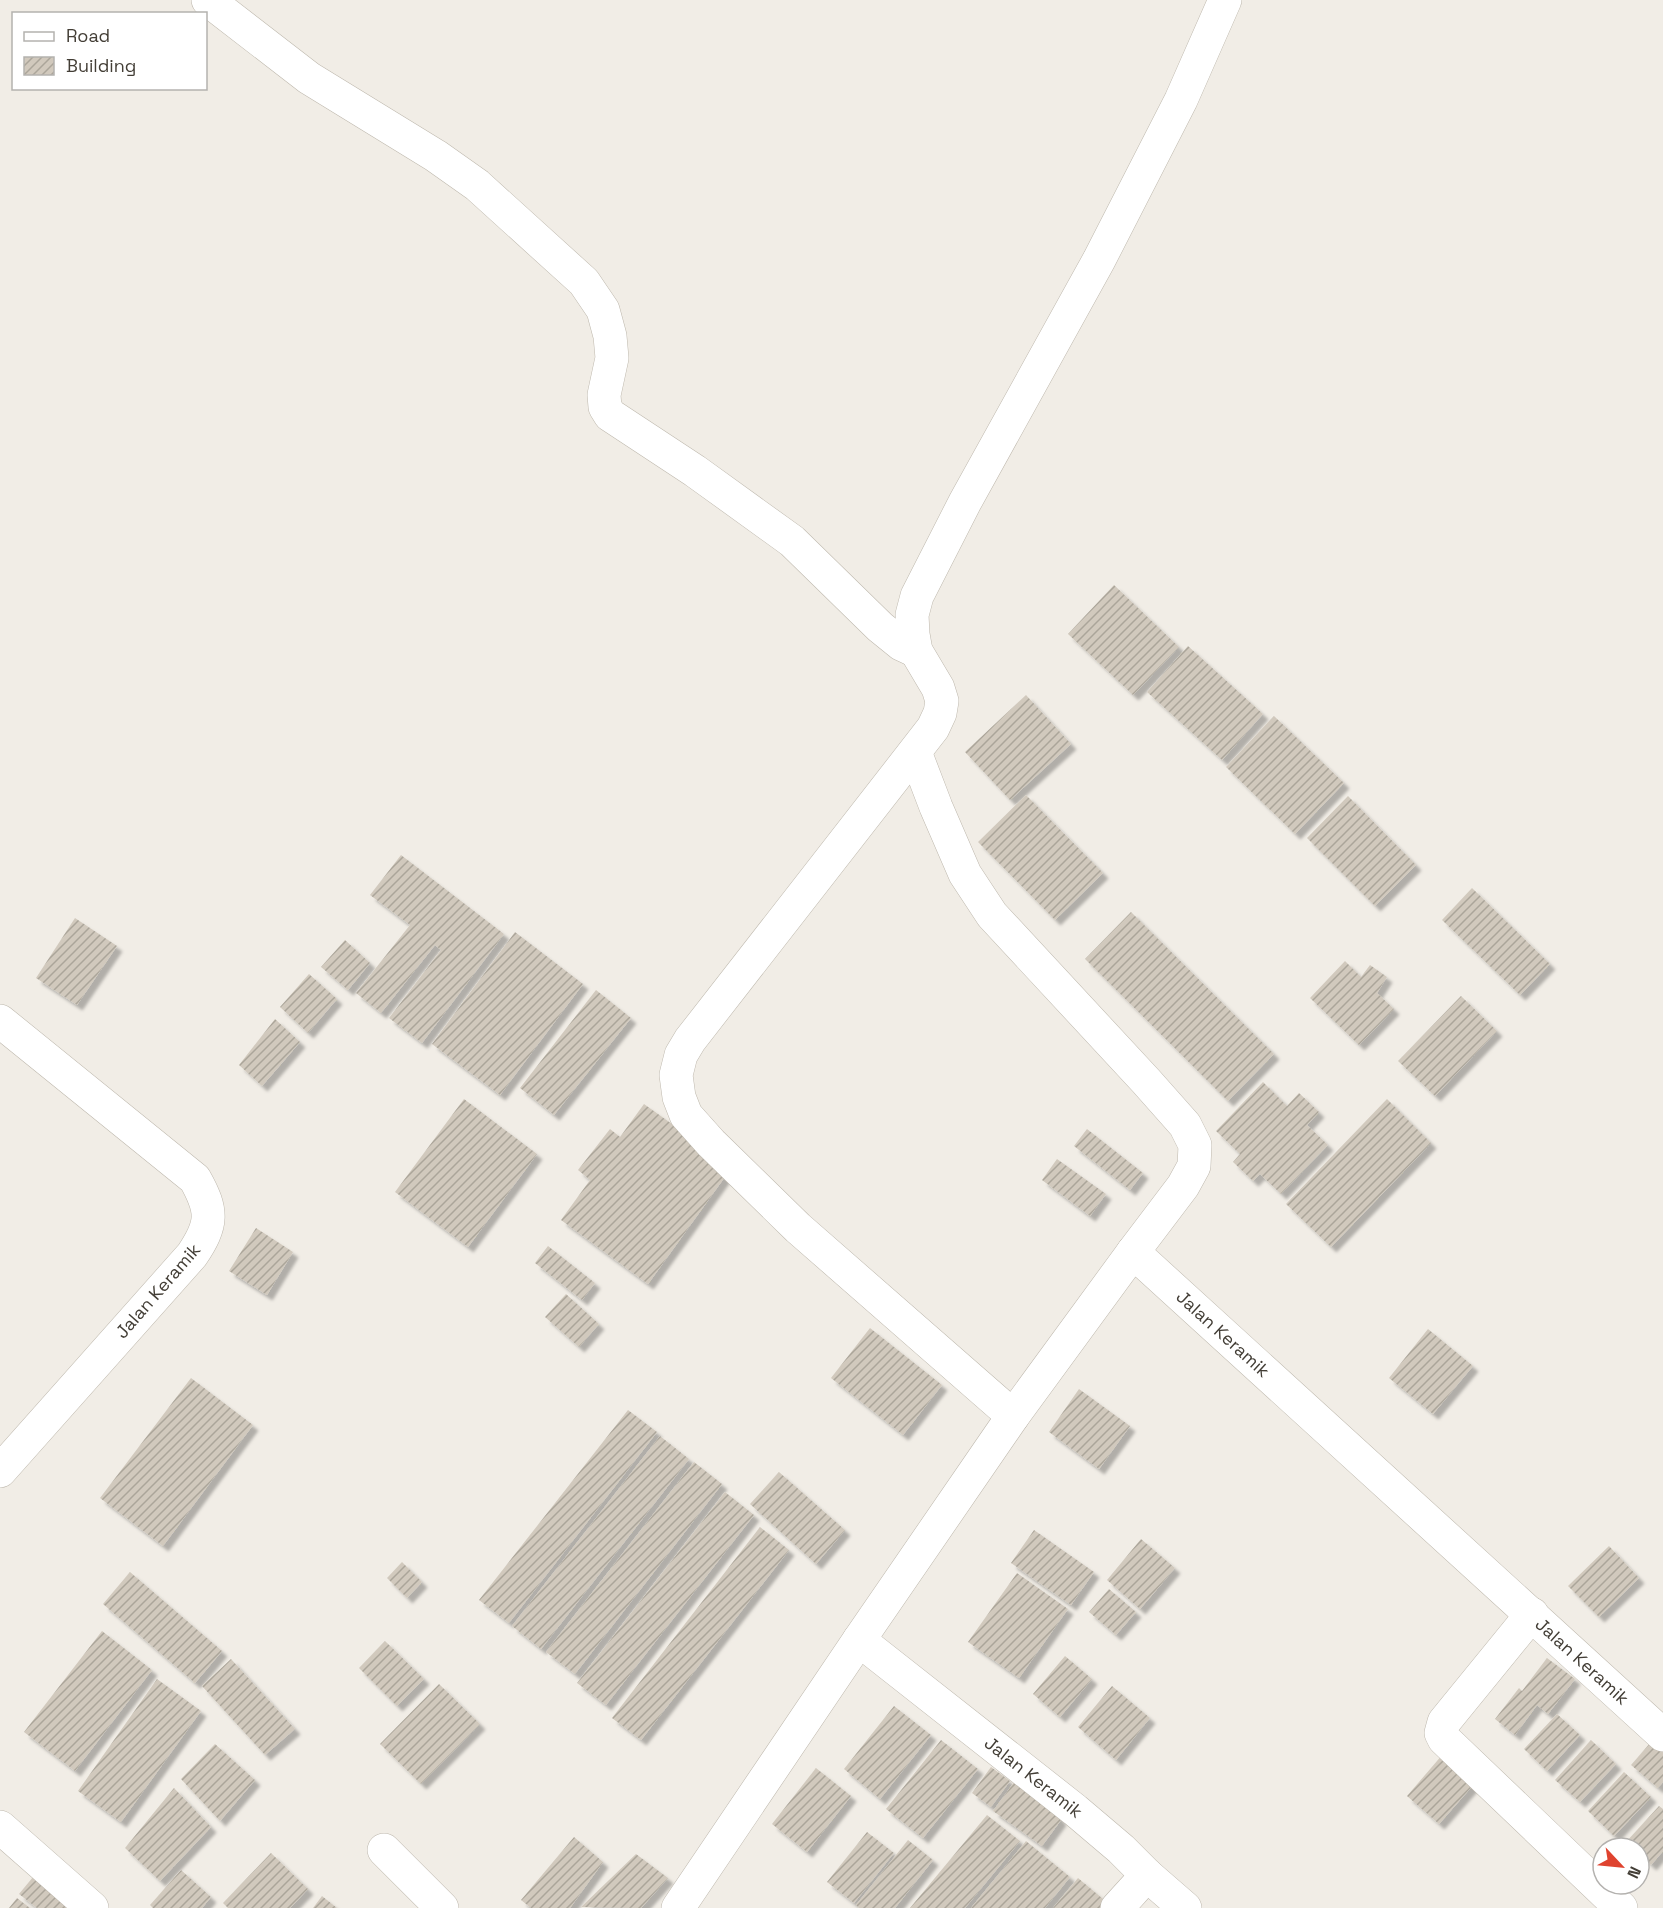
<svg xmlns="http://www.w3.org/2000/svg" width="1663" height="1908" font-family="'Space Grotesk',sans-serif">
	<defs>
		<pattern id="building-hatch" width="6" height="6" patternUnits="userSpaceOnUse" patternTransform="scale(1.5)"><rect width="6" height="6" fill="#d1c9bd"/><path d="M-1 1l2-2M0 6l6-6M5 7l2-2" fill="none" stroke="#aba59a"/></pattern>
		<filter id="shadow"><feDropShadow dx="5.5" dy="5.5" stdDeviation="1.5" flood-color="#0004"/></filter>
	</defs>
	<rect width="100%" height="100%" fill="#f1ede6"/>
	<path fill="url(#building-hatch)" filter="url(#shadow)" d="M1114,585L1179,647L1133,695L1068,634Z
		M1188,646L1263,714L1222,760L1147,692Z
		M1026,695L1071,744L1010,800L965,752Z
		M1274,716L1344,783L1295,834L1226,767Z
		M1026,795L1103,873L1055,920L978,842Z
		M1348,796L1416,865L1375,906L1307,838Z
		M401,855L504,934L422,1043L389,1018L441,950L435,945L381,1013L356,993L410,925L370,895Z
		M1472,888L1550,964L1520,995L1442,920Z
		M1131,912L1274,1054L1228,1101L1085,959Z
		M75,918L117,946L77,1005L36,978Z
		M515,932L583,984L500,1095L432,1044Z
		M345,940L370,963L348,990L321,967Z
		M1345,961L1361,977L1370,965L1387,977L1377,993L1394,1009L1359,1045L1310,998Z
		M309,974L337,999L308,1033L280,1007Z
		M596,990L631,1018L554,1115L520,1088Z
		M1461,996L1497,1031L1435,1096L1398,1061Z
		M275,1019L300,1042L262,1086L239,1065Z
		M1263,1082L1287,1106L1299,1093L1319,1112L1307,1125L1328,1145L1281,1194L1260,1174L1253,1181L1233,1162L1240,1154L1216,1131Z
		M464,1099L537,1154L468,1247L395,1192Z
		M1387,1099L1431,1143L1331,1247L1286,1204Z
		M644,1104L732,1167L648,1284L561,1220L590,1180L578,1170L610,1129L620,1137Z
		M1087,1129L1143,1173L1130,1190L1074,1146Z
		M1057,1159L1106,1194L1090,1216L1042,1180Z
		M256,1228L293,1252L267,1295L229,1271Z
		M548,1246L595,1283L582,1300L535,1263Z
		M566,1294L599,1324L579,1347L545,1317Z
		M870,1328L942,1385L903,1435L831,1378Z
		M1428,1329L1473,1366L1433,1414L1389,1378Z
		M191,1378L253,1425L163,1546L100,1498Z
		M1079,1389L1130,1426L1099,1469L1049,1432Z
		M628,1410L657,1432L509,1623L479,1600Z
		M660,1436L689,1459L541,1649L512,1626Z
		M694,1462L722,1484L575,1674L546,1652Z
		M779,1472L845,1530L816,1564L750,1504Z
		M725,1492L754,1515L606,1705L577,1683Z
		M760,1527L789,1550L641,1740L612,1718Z
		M1034,1530L1094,1572L1071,1605L1011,1563Z
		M1141,1539L1175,1568L1140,1609L1107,1580Z
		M1609,1546L1639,1578L1599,1617L1568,1586Z
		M402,1562L422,1582L407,1598L387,1578Z
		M130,1572L222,1651L195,1683L103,1604Z
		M1017,1573L1068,1609L1019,1678L968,1642Z
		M1109,1589L1136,1612L1116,1635L1089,1612Z
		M102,1631L152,1670L75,1771L24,1732Z
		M385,1641L424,1679L397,1706L359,1668Z
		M1065,1656L1092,1679L1060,1717L1033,1694Z
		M1547,1658L1575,1679L1548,1714L1537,1705L1515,1735L1495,1719L1519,1688L1522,1691Z
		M231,1659L295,1729L265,1755L202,1686Z
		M157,1679L201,1711L121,1822L78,1791Z
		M439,1684L480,1724L421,1784L380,1744Z
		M1112,1686L1150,1718L1116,1760L1078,1727Z
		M894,1706L931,1735L880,1799L844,1769Z
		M1557,1714L1580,1735L1547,1771L1524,1749Z
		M1658,1734L1663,1739V1782L1658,1788L1631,1765Z
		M941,1740L978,1769L923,1838L886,1809Z
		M1591,1740L1616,1764L1580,1802L1555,1780Z
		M215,1744L255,1780L220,1821L181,1779Z
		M1443,1754L1475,1783L1439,1824L1407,1796Z
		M991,1767L1010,1781L991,1807L972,1793Z
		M816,1768L851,1796L807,1852L772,1824Z
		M1023,1770L1061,1820L1042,1846L993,1811Z
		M1624,1772L1651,1797L1614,1836L1588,1811Z
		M174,1788L211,1827L160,1881L125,1848Z
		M1659,1806L1663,1809V1851L1651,1865L1639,1854V1848H1633L1626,1842Z
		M987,1815L1020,1841L965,1908H910Z
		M867,1832L894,1853L854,1903L827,1882Z
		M574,1837L603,1862L570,1908H531L521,1900Z
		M908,1840L933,1860L895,1908H859L856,1905Z
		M1026,1841L1070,1877L1045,1908H971Z
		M271,1853L308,1889L290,1908H228L223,1903Z
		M636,1854L668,1878L641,1908L581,1907Z
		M181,1870L211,1897L202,1908H153L150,1905Z
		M38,1871L85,1908H37L19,1894Z
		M1078,1878L1109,1904L1105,1908H1053Z
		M322,1896L337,1908H313Z
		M17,1898L30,1908H9Z"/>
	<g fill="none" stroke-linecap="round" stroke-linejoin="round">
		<g stroke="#beb8ad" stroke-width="34">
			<g id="minor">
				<path d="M208,0L309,78L436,156L477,185L584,282L603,310L610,336L612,358L604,395L605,407L610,415L695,471L792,541L880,627L901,644L916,651"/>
				<path d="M915,752L936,807L965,874L992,915L1146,1081L1185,1125L1195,1145L1194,1166L1183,1186L1133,1252"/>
				<path d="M0,1021L195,1179C213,1211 213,1224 192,1255L0,1471"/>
				<path d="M1013,1416L798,1228L711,1143L686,1115L679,1097L676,1075L681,1055L690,1040L933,728L940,713L942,701L938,688L916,651L913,634L912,615L917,596L965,502L1099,260L1181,100L1225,0"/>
				<path d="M1532,1614L1444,1722L1441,1733L1444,1739L1621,1908"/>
				<path id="s1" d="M859,1640L1075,1810L1121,1849L1147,1875L1185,1908"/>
				<path d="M384,1850L442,1908"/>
				<path id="s2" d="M678,1908L859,1640L1013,1416L1133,1252L1663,1735"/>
				<path d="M1117,1908L1147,1875"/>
			</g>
		</g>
		<g stroke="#beb8ad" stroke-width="34">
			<path id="tertiary" d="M0,1827L92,1908"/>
		</g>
		<use href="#minor" stroke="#fff" stroke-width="33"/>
		<use href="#tertiary" stroke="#fff" stroke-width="33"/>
	</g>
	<g text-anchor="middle" stroke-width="5" stroke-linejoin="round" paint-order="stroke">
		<g font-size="18" fill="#433e36" stroke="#fff">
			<text transform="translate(158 1291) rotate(-49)" y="6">Jalan Keramik</text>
			<text dy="6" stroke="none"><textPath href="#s2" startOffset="920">Jalan Keramik</textPath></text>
			<text dy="6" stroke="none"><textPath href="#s2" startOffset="1406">Jalan Keramik</textPath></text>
			<text dy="6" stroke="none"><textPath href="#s1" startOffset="222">Jalan Keramik</textPath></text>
		</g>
	</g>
	<rect x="12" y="12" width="195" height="78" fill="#ffffff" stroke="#b4b2af" stroke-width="1.5"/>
	<rect x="24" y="32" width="30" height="9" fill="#ffffff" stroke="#b4b2af" stroke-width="1.5"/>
	<text x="66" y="42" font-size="18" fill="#433e36">Road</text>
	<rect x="24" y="57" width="30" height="18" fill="url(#building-hatch)" stroke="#b4b2af" stroke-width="1.5"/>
	<text x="66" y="72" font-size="18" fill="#433e36">Building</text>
	<g transform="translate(1621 1866) rotate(116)"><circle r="28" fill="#ffffff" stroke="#b4b2af" stroke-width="1.5"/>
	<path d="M0-4.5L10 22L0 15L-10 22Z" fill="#df432f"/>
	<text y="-9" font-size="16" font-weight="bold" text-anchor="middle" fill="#433e36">N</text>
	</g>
</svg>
